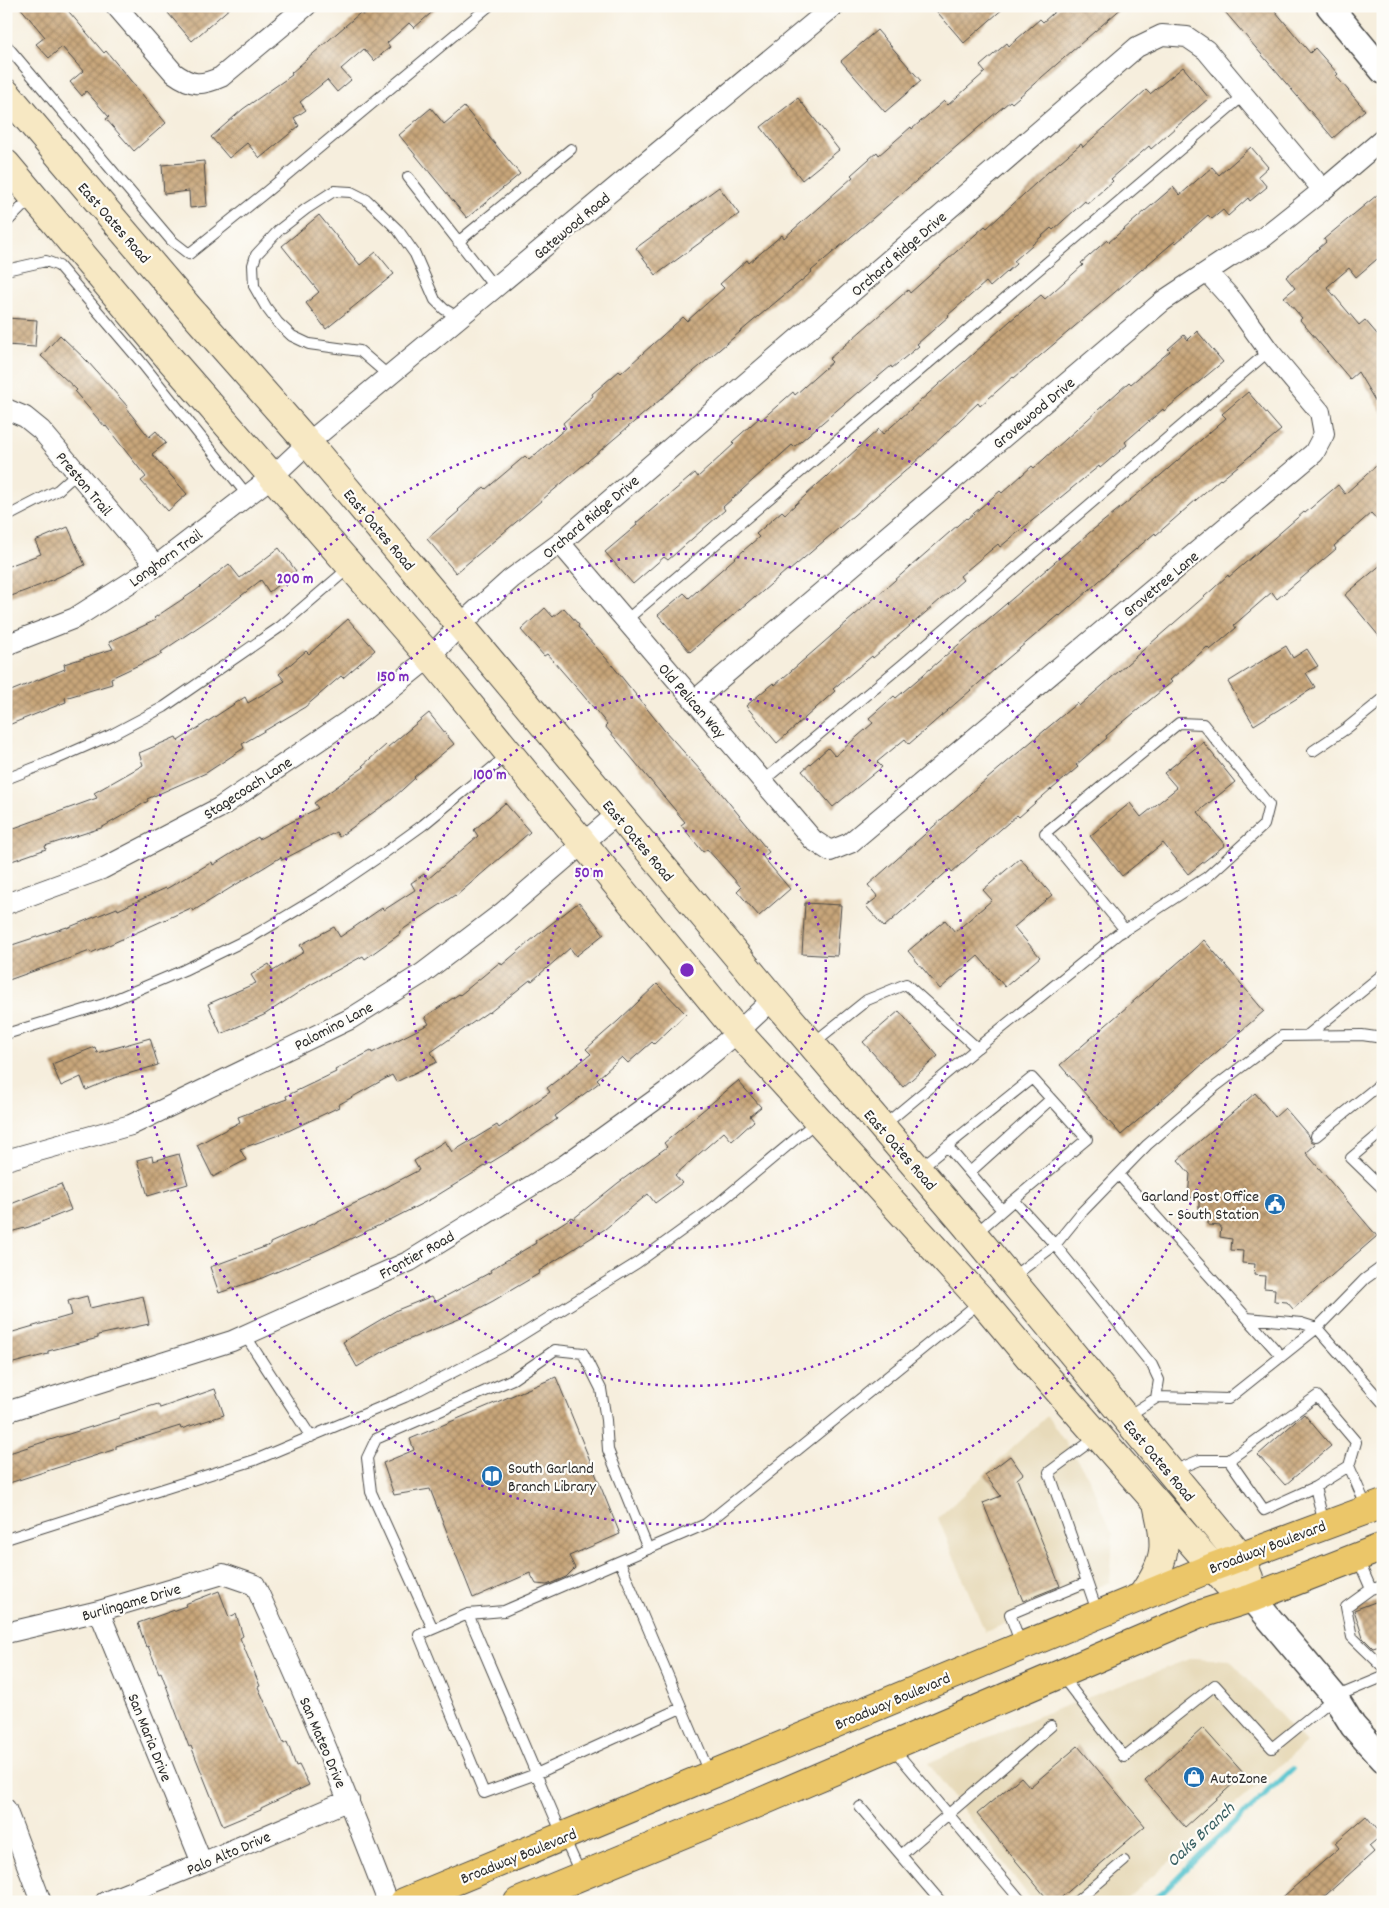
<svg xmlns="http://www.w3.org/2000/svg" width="1389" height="1908" font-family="Dekko,sans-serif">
	<defs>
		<pattern id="building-cross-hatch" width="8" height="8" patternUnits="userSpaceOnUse" patternTransform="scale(1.25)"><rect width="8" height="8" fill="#c8a67a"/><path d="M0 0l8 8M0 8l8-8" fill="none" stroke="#a38764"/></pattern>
	</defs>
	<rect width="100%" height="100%" fill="#fdfcf7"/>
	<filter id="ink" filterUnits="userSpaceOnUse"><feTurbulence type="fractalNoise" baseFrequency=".02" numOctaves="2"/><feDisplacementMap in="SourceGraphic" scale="10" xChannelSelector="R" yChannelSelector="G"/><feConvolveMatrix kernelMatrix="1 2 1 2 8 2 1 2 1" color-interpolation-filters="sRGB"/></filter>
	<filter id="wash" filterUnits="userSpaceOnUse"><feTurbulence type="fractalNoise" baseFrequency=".0096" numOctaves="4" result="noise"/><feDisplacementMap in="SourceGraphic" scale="20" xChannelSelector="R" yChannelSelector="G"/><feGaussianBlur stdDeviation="1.12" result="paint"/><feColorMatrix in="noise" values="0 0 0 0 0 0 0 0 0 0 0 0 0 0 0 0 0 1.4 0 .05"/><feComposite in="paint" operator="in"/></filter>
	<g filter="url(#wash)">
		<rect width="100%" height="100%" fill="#f6eedd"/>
		<path fill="#e7daba" d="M1047,1416L1088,1476L1113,1535L1110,1582L985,1632L938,1518Z
			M1192,1658L1230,1660L1306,1743L1123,1902H1033L928,1763L1033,1718Z"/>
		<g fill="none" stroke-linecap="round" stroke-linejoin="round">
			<path stroke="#57c4cf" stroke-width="5.5" d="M1150,1902L1163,1892L1203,1852L1293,1769"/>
		</g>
		<g id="blocks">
			<path fill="url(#building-cross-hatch)" d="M19,6H64L104,53L106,51L166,123L134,151L106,119L109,117L86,91L82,96L70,82L83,71L62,47L49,58L36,44L45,37Z
				M176,6H232L192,41L168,13Z
				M373,6H439L414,28L409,23L387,43L390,47L374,61L364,49L341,69L351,80L337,92L327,80L300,102L306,110L294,118L299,126L260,158L247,143L229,158L211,137L243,109L292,75L291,73L360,13L363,15Z
				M932,6H1006L964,43Z
				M1061,6H1124L1012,103L1010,101L978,128L838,248L811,271L812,272L753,321L456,573L427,539L459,511L458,510L484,487L486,489L525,456L529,460L566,428L563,423L593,396L592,394L619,371L621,373L683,317L687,321L724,288L720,284L747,260L749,263L782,235L784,238L853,177L851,175L877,152L879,155L911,127L912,129L944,101L948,105L985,72L980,66L1007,43L1009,46L1040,19L1043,22Z
				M1220,6H1271L1310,53L1315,48L1338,74L1336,76L1365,110L1333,138Z
				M877,30L921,81L885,112L841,61Z
				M1183,67L1209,98L1151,149L1149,146L1111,179L1113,181L1087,204L1085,201L1053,230L1051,228L1014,261L1016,264L990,287L986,282L948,315L949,316L917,344L919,346L892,368L891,366L859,393L858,392L794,447L792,445L723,507L725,510L668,560L664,557L633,584L605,552L637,525L636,523L695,473L698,477L734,444L732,442L759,418L761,420L793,392L795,395L832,362L829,359L908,290L910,293L985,226L987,228L1048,172L1081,144L1083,147L1146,90L1150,94Z
				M798,98L839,150L802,180L761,127Z
				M464,107L520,174L467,218L399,135L431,108L444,124Z
				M1251,147L1268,167L1258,176L1267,187L1250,201L1248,198L1228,216L1223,210L1212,219L1208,215L1176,243L1175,241L1014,378L1013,377L980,406L978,403L911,466L789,571L787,570L755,598L754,597L690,652L658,615L684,593L689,598L759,537L756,534L782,511L785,514L879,429L883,434L1010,321L1041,295L1045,299L1083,265L1081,263L1107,240L1109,242L1173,187L1180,195L1212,167L1219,175Z
				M204,161L207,206L190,208L189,191L164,194L162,165Z
				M719,187L739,214L656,275L636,248Z
				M1383,190V254L1356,277L1349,268L1327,287L1359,325L1365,320L1383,341V414L1358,372L1350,379L1300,320L1302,318L1284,297L1295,288L1286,277L1326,242L1324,239Z
				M319,215L360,265L376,252L394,274L326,329L306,303L319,292L282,246Z
				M6,318L37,320L35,347L6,345Z
				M1197,331L1223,362L1164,411L1163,409L1125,442L1127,445L1100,468L1099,466L1000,547L998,544L960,576L963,580L873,658L872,656L833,689L835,691L777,743L746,706L773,683L775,685L966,518L967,519L1000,491L1002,493L1032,466L1034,468L1129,382L1131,384L1170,351L1168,349L1184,335L1188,340Z
				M60,335L88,362L128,407L126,408L149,437L156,431L166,443L152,454L187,494L168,511L141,481L146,477L106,426L105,427L75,392L77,390L41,356Z
				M1248,392L1281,430L1221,480L1220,479L1156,535L1155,533L1117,565L1060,616L1059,615L994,670L909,744L905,739L877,762L882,767L833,807L802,771L828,748L835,756L873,723L869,718L894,696L896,698L1089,533L1161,475L1226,418L1222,414Z
				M1376,466L1383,474V526L1371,513L1334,546L1336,549L1277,599L1272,592L1234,625L1236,628L1210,650L1207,647L1170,680L1172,682L1106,736L1107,738L1076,765L1078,767L1051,790V789L1019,817L1017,815L952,872L950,869L884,927L866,906L878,897L868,885L980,785L1077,703L1079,706L1213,589L1228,575L1229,577L1304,512L1305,513L1338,485L1345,494Z
				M68,527L85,565L38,586L6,598V567L41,554L35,541Z
				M279,548L296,571L269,592L261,580L222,611L161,652L162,654L111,678L112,684L65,698L66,702L6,726V693L65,669L64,664L113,649L109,642L156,620L154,618L195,591L229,564L240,578Z
				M1383,563V641L1345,595Z
				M545,608L553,617L564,608L579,625L578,627L612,665L664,730L721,793L769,852L763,857L790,889L759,916L737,891L741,887L707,849L703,852L681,825L685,822L605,726L607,724L582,694L547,654L544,656L521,630Z
				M348,619L375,650L343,678L341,676L305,707L242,744L244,748L206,773L147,799L148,801L101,828L45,846L46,849L6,863V831L97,798L94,793L143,765L139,753L176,737L178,741L245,697L248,703L285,681L279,674L306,651L309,654Z
				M1286,646L1293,658L1307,649L1318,666L1306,673L1315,687L1254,725L1228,682Z
				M429,713L454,744L414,777L415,778L392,799L339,837L336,832L282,860L281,857L193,911L191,908L91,953L90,951L6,981V947L67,927V928L117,908L118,910L166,888V889L212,862L213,865L258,837L259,839L318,808L314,803L364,767L362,766L386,745L388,747Z
				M1203,742L1235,782L1198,812L1225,845L1188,874L1163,843L1122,876L1090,836L1130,803L1141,817L1177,788L1164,773Z
				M505,803L530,832L456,896L455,895L399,932L400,934L365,959L363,956L310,985L264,1015L221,1034L208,1004L256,983L251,975L269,964L273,971L304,952L300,945L334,927L340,937L382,908L384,910L415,890L411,883L424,874L428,879L478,836L474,830Z
				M1020,858L1052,895L1014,927L1040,957L1005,987L978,956L940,989L908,951L945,920L955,932L992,900L983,890Z
				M579,902L604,934L576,956L570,948L532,981L530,980L489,1013L488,1012L431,1052L437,1062L396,1082L392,1075L338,1105L339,1107L284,1133L240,1149L246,1160L213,1177L197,1145L240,1122L238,1117L287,1099L286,1096L336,1072L335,1070L371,1051L372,1053L429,1024L425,1017L459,994L460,995L500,962L502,965L542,931Z
				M805,903L841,905L837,956L802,954Z
				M1204,940L1264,1011L1121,1135L1060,1065Z
				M657,984L686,1014L654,1044L652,1042L628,1063L622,1057L597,1079L600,1082L555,1116L557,1119L521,1144L433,1198L390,1220L323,1252L262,1278L219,1293L210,1267L270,1245V1243L317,1222V1221L366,1198L419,1170L414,1161L445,1141L452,1152L497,1125L499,1128L550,1092L547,1088L591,1054L586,1049L618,1021Z
				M899,1011L938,1056L903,1087L863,1042Z
				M150,1038L158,1065L114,1078L86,1090L81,1077L61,1086L52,1064L95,1047L97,1053Z
				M738,1081L761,1107L750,1116L754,1121L732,1141L724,1132L675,1175L682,1183L655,1203L648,1194L605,1229L539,1271L540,1273L493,1301L459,1319L393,1346L357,1367L343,1342L397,1310L432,1296L435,1302L491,1272L490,1270L536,1243L535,1241L572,1217L573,1219L618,1183L667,1147L664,1143Z
				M1255,1093L1275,1117L1285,1108L1309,1136L1311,1141L1315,1143L1316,1144L1306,1153L1377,1236L1293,1309L1287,1302L1274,1301L1275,1289L1264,1288L1265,1276L1254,1275L1255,1264L1242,1263L1243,1251L1231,1250L1232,1239L1220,1237L1221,1226L1208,1225L1209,1211L1199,1210V1198L1188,1197L1190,1174L1178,1160Z
				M179,1154L188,1184L148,1196L137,1160L152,1156L153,1161Z
				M61,1184L71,1210L29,1227L6,1233V1206Z
				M87,1296L90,1308L143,1296L149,1324L98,1335V1338L48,1351V1354L6,1365V1334L72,1315L68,1301Z
				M556,1377L620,1534L569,1556L575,1568L566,1577L547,1585L536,1584L530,1573L473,1598L430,1489L394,1495L383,1463L414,1450L410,1439Z
				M215,1389L224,1415L181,1429L180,1426L116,1446V1449L6,1484V1454L119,1418V1416L158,1404L160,1408Z
				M1304,1414L1331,1446L1285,1485L1258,1455Z
				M1010,1456L1023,1474L1017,1479L1060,1586L1023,1601L983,1503L1001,1496L985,1475Z
				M219,1591L229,1617L236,1614L243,1636L240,1638L260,1686L258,1687L272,1718H273L284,1744L287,1742L296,1766L299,1765L309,1785L261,1808V1810L223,1826L191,1746L189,1747L161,1672L159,1673L148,1646L146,1647L138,1623L186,1606L185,1604Z
				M1383,1599V1645L1373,1648L1363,1638L1354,1610Z
				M1203,1728L1244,1774L1185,1827L1145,1781Z
				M1078,1746L1145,1826L1056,1902H1050L977,1814L1021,1777L1030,1787Z
				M1366,1816L1382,1835L1369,1846L1374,1852L1318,1902H1277L1339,1848L1335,1843Z"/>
		</g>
	</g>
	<g filter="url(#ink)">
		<use href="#blocks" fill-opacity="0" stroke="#494846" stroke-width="1"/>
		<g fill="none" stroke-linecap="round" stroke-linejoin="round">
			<g stroke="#494846" stroke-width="12">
				<path id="service" d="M6,45L171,240L189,254L266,192L489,6
					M408,177L495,288
					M6,223L32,197
					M458,242L571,149
					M6,270L46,261L59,266L141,362L248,496
					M389,376L360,351L309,344L292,336L278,323L266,307L254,286L253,265L256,255L279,230L306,209L334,191L351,192L367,200L398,230L415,254L435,300L444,309L459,318
					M6,517L58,490L77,473
					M625,621L1243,96
					M1313,751L1347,728L1383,699
					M6,779L52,761L111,735L164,707L280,627L350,567
					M763,781L902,665L1269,351
					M6,1034L104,1004L184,970L250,938L327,892L380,856L423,825L509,754
					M1308,1035L1383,974
					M812,1044L867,1000L906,984L977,1048L883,1126
					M977,1048L1118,934L1125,930L1207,877L1264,825L1269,805L1203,724L1179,723L1045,833L1125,930
					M1383,1131L1351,1158L1383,1189
					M1316,1136L1383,1082
					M947,1146L1002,1210
					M920,1168L1032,1078L1087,1139L1014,1200L1055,1245L1152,1365L1159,1380L1156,1398
					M970,1172L1051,1099
					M1119,1175L1281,1356
					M975,1234L1014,1200
					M1383,1266L1365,1279L1317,1328L1383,1403
					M1011,1278L1055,1245L1081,1213L1147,1145L1216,1086L1282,1036L1362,1035L1383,1038
					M1247,1318L1301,1323L1317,1328
					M245,1335L311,1437
					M1126,1417L1158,1397L1228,1399L1317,1328
					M1229,1460L1264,1510L1315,1487
					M1173,1471L1200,1460H1229L1317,1396L1356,1442L1349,1466L1367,1508
					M1324,1524L1315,1487L1349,1466
					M6,1539L255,1460L405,1397L502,1347L637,1263L714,1207L817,1121
					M1357,1557L1371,1589L1383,1586
					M620,1562L710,1775
					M1371,1589L1346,1607L1352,1637L1383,1667
					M468,1614L556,1820L581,1875
					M1098,1614L1049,1472L1098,1436
					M433,1629L371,1492L367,1458L376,1439L513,1379L555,1350L583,1353L601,1389L606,1420L608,1450L648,1549
					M1021,1645L1010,1614L1087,1582
					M1061,1675L1124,1757L1215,1685L1272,1748L1335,1697L1383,1677
					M681,1708L536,1774L484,1793L419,1635L468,1614L504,1611L706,1524L980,1302
					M892,1747L1022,1902
					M860,1807L941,1902
					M901,1855L1051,1726
					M1076,1902L1124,1861"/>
			</g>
			<g stroke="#494846" stroke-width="22">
				<path id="minor" d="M116,6L174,73C192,86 201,86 221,77L306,6
					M6,409L25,417L41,430L156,566
					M560,543L813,840L830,851L850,843L1314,453L1324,434L1320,412L1269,351L1233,301L1207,272
					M6,645L75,618L156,566L273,476L308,443L834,6
					M694,701L1163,301L1231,256L1264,237L1323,190L1383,139
					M6,904L102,869L219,808L364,710L430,657L460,625L511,579L560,543L1137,47L1162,35L1187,37L1206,50L1323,190
					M6,1160L131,1125L350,1019L423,973L502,913L617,814
					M6,1412L232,1341L410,1261L565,1165L666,1092L738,1032L773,999
					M99,1611L202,1863
					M6,1633L99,1611L223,1574L255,1585C303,1689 347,1795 388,1902
					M6,1809L41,1902
					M105,1902L202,1863L349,1800"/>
			</g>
			<g stroke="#494846" stroke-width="28">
				<path id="tertiary" d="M1329,6L1383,71
					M1252,1598L1335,1697L1353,1726L1383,1759"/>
			</g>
			<g stroke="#494846" stroke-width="30">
				<path id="secondary" d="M6,93L188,307L308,443L773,999L965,1224L1240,1556L1249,1578L1252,1598
					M6,164L169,358L430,657L738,1032L982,1301L1029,1357L1227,1583L1252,1598
					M1142,1596C1168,1556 1167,1549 1157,1503"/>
			</g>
			<g stroke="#494846" stroke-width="30">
				<path id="primary" d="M404,1902L1213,1567L1383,1504
					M518,1902L756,1804L1198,1615L1252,1598L1383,1547"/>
			</g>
			<use href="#service" stroke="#fff" stroke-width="10"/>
			<use href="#minor" stroke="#fff" stroke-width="20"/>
			<use href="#tertiary" stroke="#fff" stroke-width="25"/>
			<use href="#secondary" stroke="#f7e8c3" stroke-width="28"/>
			<use href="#primary" stroke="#ebc669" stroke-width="28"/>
		</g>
	</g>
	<g fill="none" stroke="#7b2cbf" stroke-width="2.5" stroke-dasharray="2.5 5">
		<circle cx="687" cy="970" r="139"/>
		<circle cx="687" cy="970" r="278"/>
		<circle cx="687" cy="970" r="416"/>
		<circle cx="687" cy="970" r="555"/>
	</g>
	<defs>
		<g id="civic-disc" transform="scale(1.125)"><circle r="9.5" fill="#1f6fb2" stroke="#fdfcf7"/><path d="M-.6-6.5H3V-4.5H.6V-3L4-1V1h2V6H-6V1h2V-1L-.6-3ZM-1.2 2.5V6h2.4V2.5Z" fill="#fff"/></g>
		<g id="library-disc" transform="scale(1.125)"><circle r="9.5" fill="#1f6fb2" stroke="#fdfcf7"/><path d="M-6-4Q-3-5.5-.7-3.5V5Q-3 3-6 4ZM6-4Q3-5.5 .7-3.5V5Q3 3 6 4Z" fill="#fff"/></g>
		<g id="shop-disc" transform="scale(1.125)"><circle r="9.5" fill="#1f6fb2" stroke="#fdfcf7"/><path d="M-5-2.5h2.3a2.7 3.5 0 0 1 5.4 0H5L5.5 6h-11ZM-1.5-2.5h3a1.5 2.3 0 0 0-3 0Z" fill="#fff"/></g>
	</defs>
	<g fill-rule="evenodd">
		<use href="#civic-disc" x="1275" y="1204"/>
		<use href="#library-disc" x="492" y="1476"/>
		<use href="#shop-disc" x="1194" y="1777"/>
	</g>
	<g text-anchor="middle" stroke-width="4.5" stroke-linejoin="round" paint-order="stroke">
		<g font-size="16" fill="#2b2b2b" stroke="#fdfcf7">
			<text transform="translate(115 222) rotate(49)" y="6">East Oates Road</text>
			<text transform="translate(571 225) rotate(-40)" y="6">Gatewood Road</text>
			<text transform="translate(898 253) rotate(-41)" y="6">Orchard Ridge Drive</text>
			<text transform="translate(1033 412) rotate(-40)" y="6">Grovewood Drive</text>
			<text transform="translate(85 483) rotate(50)" y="6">Preston Trail</text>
			<text transform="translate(590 516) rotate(-40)" y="6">Orchard Ridge Drive</text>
			<text transform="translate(380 529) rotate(50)" y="6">East Oates Road</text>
			<text transform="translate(165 557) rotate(-36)" y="6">Longhorn Trail</text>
			<text transform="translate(1160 583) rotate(-40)" y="6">Grovetree Lane</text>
			<text transform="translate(693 700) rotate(49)" y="6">Old Pelican Way</text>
			<text transform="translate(247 787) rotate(-33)" y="6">Stagecoach Lane</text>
			<text transform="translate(639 840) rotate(50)" y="6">East Oates Road</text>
			<text transform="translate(333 1025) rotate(-28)" y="6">Palomino Lane</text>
			<text transform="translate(901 1149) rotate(49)" y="6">East Oates Road</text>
			<text transform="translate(416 1254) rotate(-29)" y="6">Frontier Road</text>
			<text transform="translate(1160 1460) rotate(50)" y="6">East Oates Road</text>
			<text transform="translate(1267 1546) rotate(-21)" y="6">Broadway Boulevard</text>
			<text transform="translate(131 1601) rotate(-16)" y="6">Burlingame Drive</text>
			<text transform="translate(892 1700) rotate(-23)" y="6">Broadway Boulevard</text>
			<text transform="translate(151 1737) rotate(68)" y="6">San Maria Drive</text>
			<text transform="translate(324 1742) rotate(67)" y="6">San Mateo Drive</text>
			<text transform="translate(228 1852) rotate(-23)" y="6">Palo Alto Drive</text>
			<text transform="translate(518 1855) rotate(-22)" y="6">Broadway Boulevard</text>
		</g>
		<g font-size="16" fill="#2b2b2b" stroke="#fdfcf7" text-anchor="start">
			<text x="1259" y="1201" text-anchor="end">Garland Post Office<tspan x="1259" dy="18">- South Station</tspan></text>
			<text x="508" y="1473">South Garland<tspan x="508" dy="18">Branch Library</tspan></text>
			<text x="1210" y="1783">AutoZone</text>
		</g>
		<g font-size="18" font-style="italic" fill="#3a6164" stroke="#fdfcf7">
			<text transform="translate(1200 1834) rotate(-43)" y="6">Oaks Branch</text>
		</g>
	</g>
	<circle cx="687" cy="970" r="8" fill="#7b2cbf" stroke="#fdfcf7" stroke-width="2.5"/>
	<g font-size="15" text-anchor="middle" font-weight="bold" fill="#7b2cbf" stroke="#fdfcf7" stroke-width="4.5" stroke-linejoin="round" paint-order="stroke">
		<text x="295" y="583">200 m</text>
		<text x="393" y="681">150 m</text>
		<text x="490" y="779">100 m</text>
		<text x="589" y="877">50 m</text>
	</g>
	<rect width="1389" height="1908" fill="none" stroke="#fdfcf7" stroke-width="25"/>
</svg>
